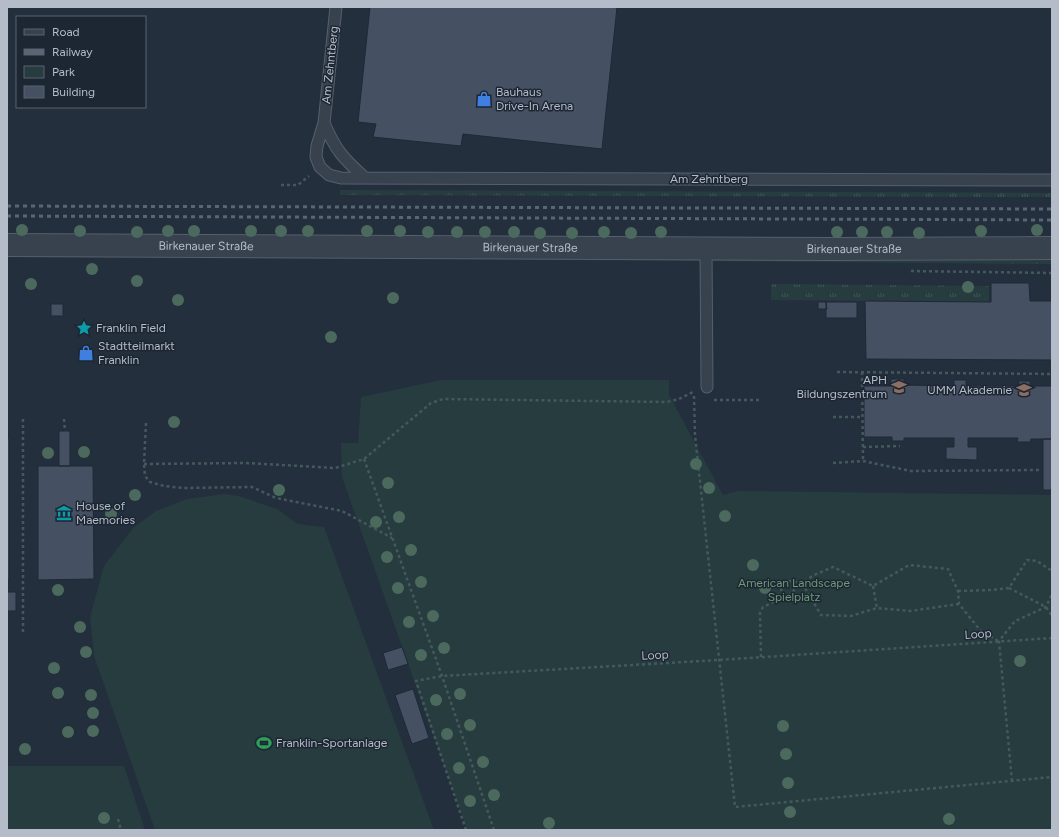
<svg xmlns="http://www.w3.org/2000/svg" width="1059" height="837" font-family="Figtree,sans-serif">
	<defs>
		<pattern id="grass-tufts" width="24" height="20" patternUnits="userSpaceOnUse"><rect width="24" height="20" fill="#263c3f"/><path d="M3 7l-1-3M5 7V3M7 7l1-3M15 17l-1-3M17 17v-4M19 17l1-3" fill="none" stroke="#435659"/></pattern>
	</defs>
	<rect width="100%" height="100%" fill="#242f3e"/>
	<path fill="url(#grass-tufts)" d="M340,190L1052,193V197L340,195Z
		M7,255L1052,259V264Z
		M771,284L989,286V302L771,300Z"/>
	<path fill="#263c3f" d="M441,380H669V395L723,495L737,491L1052,495V830H467L342,477L341,443H358L361,397Z
		M224,494L239,496L277,509L298,524L324,527L434,830H155L94,656L90,617L104,566L133,528L156,511L187,499Z
		M7,766H124L145,830H7Z"/>
	<path fill="#455162" stroke="#1f2835" d="M370,7H617L602,149L463,134L461,146L373,137L376,124L358,122Z
		M991,283H1029L1030,301H1052V360L866,359L865,301L991,302Z
		M818,302H826L827,309H818Z
		M826,302H857V318H826Z
		M51,304H63V316H51Z
		M891,379H904V385L954,386V380H966V386H1019V381H1030V386H1052V439H1031L1030,442H1017L1018,438H968V447H977V460L946,459V447H954V438H904V441H892V437H864V386H891Z
		M59,431H70V466H59Z
		M7,438H9V580H7Z
		M1043,439H1052V490H1043Z
		M38,466H93L94,579L38,580Z
		M7,592H16V611H7Z
		M402,647L408,664L388,670L383,653Z
		M413,689L429,738L412,744L395,695Z"/>
	<g fill="none" stroke-linecap="round" stroke-linejoin="round">
		<g stroke="#565f6c" stroke-width="13">
			<path id="service" d="M336,7L324,123L317,146L316,157L320,167L329,175L341,178L1052,180
				M324,123C336,151 343,158 365,178
				M706,248L707,387"/>
		</g>
		<g stroke="#565f6c" stroke-width="24">
			<g id="tertiary">
				<path id="s1" d="M7,245L832,249L1052,248"/>
			</g>
		</g>
		<path stroke="#44595c" stroke-width="2.5" stroke-dasharray="3 3" stroke-linecap="butt" d="M281,185H298L309,176
			M911,271L1052,273
			M837,372L1052,374
			M862,372L863,461
			M694,396L695,435L735,807L1052,777
			M714,400H760
			M833,417H862
			M23,419V635
			M64,419L65,431
			M146,423L144,464L145,476L150,482L164,486L183,488L252,487L276,498L342,511L392,538
			M863,447L900,446
			M364,459L442,676L494,830
			M833,463L863,461L911,471L1040,470
			M144,464L246,463L335,468L364,459L431,403L443,399L667,402L679,399L693,392
			M873,586L877,608
			M1009,588L1046,607L1052,616
			M958,591L991,590L1009,588L1027,560L1037,561L1052,571
			M774,601L785,584L790,581L802,583
			M959,604L910,611L877,608L851,616L821,615L802,583L814,575L833,567L873,586L909,565L948,569L958,591L959,604L980,630L998,641
			M761,657L760,613L763,607L790,594L802,583
			M1012,781L999,641L1015,621L1046,607L1052,594
			M118,819L121,830
			M466,830L416,681L442,676L719,660L1052,638"/>
		<use href="#service" stroke="#38414e" stroke-width="11"/>
		<use href="#tertiary" stroke="#38414e" stroke-width="22"/>
		<path stroke="#5a6575" stroke-width="3" stroke-dasharray="4 4" stroke-linecap="butt" d="M7,206L1052,209
			M7,216L1052,220"/>
	</g>
	<g fill="#4b6a5d">
		<circle cx="22" cy="230" r="6"/>
		<circle cx="1037" cy="230" r="6"/>
		<circle cx="80" cy="231" r="6"/>
		<circle cx="168" cy="231" r="6"/>
		<circle cx="194" cy="231" r="6"/>
		<circle cx="251" cy="231" r="6"/>
		<circle cx="281" cy="231" r="6"/>
		<circle cx="308" cy="231" r="6"/>
		<circle cx="367" cy="231" r="6"/>
		<circle cx="400" cy="231" r="6"/>
		<circle cx="981" cy="231" r="6"/>
		<circle cx="137" cy="232" r="6"/>
		<circle cx="428" cy="232" r="6"/>
		<circle cx="457" cy="232" r="6"/>
		<circle cx="485" cy="232" r="6"/>
		<circle cx="514" cy="232" r="6"/>
		<circle cx="604" cy="232" r="6"/>
		<circle cx="661" cy="232" r="6"/>
		<circle cx="837" cy="232" r="6"/>
		<circle cx="862" cy="232" r="6"/>
		<circle cx="887" cy="232" r="6"/>
		<circle cx="540" cy="233" r="6"/>
		<circle cx="572" cy="233" r="6"/>
		<circle cx="631" cy="233" r="6"/>
		<circle cx="919" cy="233" r="6"/>
		<circle cx="92" cy="269" r="6"/>
		<circle cx="137" cy="281" r="6"/>
		<circle cx="31" cy="284" r="6"/>
		<circle cx="968" cy="287" r="6"/>
		<circle cx="393" cy="298" r="6"/>
		<circle cx="178" cy="300" r="6"/>
		<circle cx="331" cy="337" r="6"/>
		<circle cx="174" cy="422" r="6"/>
		<circle cx="84" cy="452" r="6"/>
		<circle cx="48" cy="453" r="6"/>
		<circle cx="696" cy="464" r="6"/>
		<circle cx="388" cy="483" r="6"/>
		<circle cx="709" cy="488" r="6"/>
		<circle cx="279" cy="490" r="6"/>
		<circle cx="135" cy="495" r="6"/>
		<circle cx="111" cy="514" r="6"/>
		<circle cx="725" cy="516" r="6"/>
		<circle cx="399" cy="517" r="6"/>
		<circle cx="376" cy="522" r="6"/>
		<circle cx="411" cy="550" r="6"/>
		<circle cx="387" cy="557" r="6"/>
		<circle cx="753" cy="565" r="6"/>
		<circle cx="421" cy="582" r="6"/>
		<circle cx="398" cy="588" r="6"/>
		<circle cx="765" cy="588" r="6"/>
		<circle cx="58" cy="590" r="6"/>
		<circle cx="433" cy="616" r="6"/>
		<circle cx="409" cy="622" r="6"/>
		<circle cx="80" cy="627" r="6"/>
		<circle cx="444" cy="648" r="6"/>
		<circle cx="86" cy="652" r="6"/>
		<circle cx="421" cy="655" r="6"/>
		<circle cx="1020" cy="661" r="6"/>
		<circle cx="54" cy="668" r="6"/>
		<circle cx="58" cy="693" r="6"/>
		<circle cx="460" cy="694" r="6"/>
		<circle cx="91" cy="695" r="6"/>
		<circle cx="436" cy="700" r="6"/>
		<circle cx="93" cy="713" r="6"/>
		<circle cx="470" cy="725" r="6"/>
		<circle cx="783" cy="726" r="6"/>
		<circle cx="93" cy="731" r="6"/>
		<circle cx="68" cy="732" r="6"/>
		<circle cx="447" cy="734" r="6"/>
		<circle cx="25" cy="749" r="6"/>
		<circle cx="786" cy="754" r="6"/>
		<circle cx="483" cy="762" r="6"/>
		<circle cx="459" cy="768" r="6"/>
		<circle cx="788" cy="783" r="6"/>
		<circle cx="494" cy="795" r="6"/>
		<circle cx="470" cy="801" r="6"/>
		<circle cx="790" cy="812" r="6"/>
		<circle cx="104" cy="818" r="6"/>
		<circle cx="949" cy="819" r="6"/>
		<circle cx="549" cy="823" r="6"/>
	</g>
	<defs>
		<g id="shop-bare" transform="scale(1.2)"><path d="M-5-2.5h2.3a2.7 3.5 0 0 1 5.4 0H5L5.5 6h-11ZM-1.5-2.5h3a1.5 2.3 0 0 0-3 0Z" fill="#3f7fe0" stroke="#1d2633" stroke-width="2.5" paint-order="stroke"/></g>
		<g id="sight-bare" transform="scale(1.2)"><path d="M0-6L1.8-2.2L6-1.7L2.9 1.2L3.7 5.4L0 3.3L-3.7 5.4L-2.9 1.2L-6-1.7L-1.8-2.2Z" fill="#0f9aa8" stroke="#1d2633" stroke-width="2.5" paint-order="stroke"/></g>
		<g id="university-bare" transform="scale(1.2)"><path d="M0-5L7-2L0 1L-7-2ZM-4 1L0 2.5L4 1V4Q0 6-4 4Z" fill="#8d6e63" stroke="#1d2633" stroke-width="2.5" paint-order="stroke"/></g>
		<g id="museum-bare" transform="scale(1.2)"><path d="M0-6L6-3V-2H-6V-3ZM-5-1h2V3h-2ZM-1-1h2V3h-2ZM3-1h2V3H3ZM-6 4H6V6H-6Z" fill="#0f9aa8" stroke="#1d2633" stroke-width="2.5" paint-order="stroke"/></g>
		<g id="stadium-bare" transform="scale(1.2)"><path d="M0-5a6.5 5 0 1 0 0 10a6.5 5 0 1 0 0-10ZM-3.5-1.8h7v3.6h-7Z" fill="#2e9e5b" stroke="#1d2633" stroke-width="2.5" paint-order="stroke"/></g>
	</defs>
	<g fill-rule="evenodd">
		<use href="#shop-bare" x="484" y="99"/>
		<use href="#sight-bare" x="84" y="328"/>
		<use href="#shop-bare" x="86" y="353"/>
		<use href="#university-bare" x="899" y="387"/>
		<use href="#university-bare" x="1024" y="390"/>
		<use href="#museum-bare" x="64" y="513"/>
		<use href="#stadium-bare" x="264" y="743"/>
	</g>
	<g text-anchor="middle" stroke-width="3" stroke-linejoin="round" paint-order="stroke">
		<g font-size="12" fill="#b4bcc9" stroke="#1d2633">
			<text transform="translate(330 65) rotate(-84)" y="4">Am Zehntberg</text>
			<text x="709" y="183">Am Zehntberg</text>
			<text dy="4" stroke="none"><textPath href="#s1" startOffset="199">Birkenauer Straße</textPath></text>
			<text dy="4" stroke="none"><textPath href="#s1" startOffset="523">Birkenauer Straße</textPath></text>
			<text dy="4" stroke="none"><textPath href="#s1" startOffset="847">Birkenauer Straße</textPath></text>
			<text transform="translate(978 634) rotate(-4)" y="4">Loop</text>
			<text transform="translate(655 655) rotate(-3)" y="4">Loop</text>
		</g>
		<g font-size="12" fill="#b4bcc9" stroke="#1d2633" text-anchor="start">
			<text x="496" y="96">Bauhaus<tspan x="496" dy="14">Drive-In Arena</tspan></text>
			<text x="96" y="332">Franklin Field</text>
			<text x="98" y="350">Stadtteilmarkt<tspan x="98" dy="14">Franklin</tspan></text>
			<text x="887" y="384" text-anchor="end">APH<tspan x="887" dy="14">Bildungszentrum</tspan></text>
			<text x="1012" y="394" text-anchor="end">UMM Akademie</text>
			<text x="76" y="510">House of<tspan x="76" dy="14">Maemories</tspan></text>
			<text x="276" y="747">Franklin-Sportanlage</text>
		</g>
		<g font-size="12" fill="#6b9a76" stroke="#1d2633">
			<text x="794" y="587">American Landscape<tspan x="794" dy="14">Spielplatz</tspan></text>
		</g>
	</g>
	<rect width="1059" height="837" fill="none" stroke="#b4bcc9" stroke-width="16"/>
	<rect x="16" y="16" width="130" height="92" fill="#1d2633" stroke="#59626f"/>
	<rect x="24" y="29" width="20" height="6" fill="#38414e" stroke="#59626f"/>
	<text x="52" y="36" font-size="12" fill="#b4bcc9">Road</text>
	<rect x="24" y="49" width="20" height="6" fill="#5a6575" stroke="#59626f"/>
	<text x="52" y="56" font-size="12" fill="#b4bcc9">Railway</text>
	<rect x="24" y="66" width="20" height="12" fill="#263c3f" stroke="#59626f"/>
	<text x="52" y="76" font-size="12" fill="#b4bcc9">Park</text>
	<rect x="24" y="86" width="20" height="12" fill="#455162" stroke="#59626f"/>
	<text x="52" y="96" font-size="12" fill="#b4bcc9">Building</text>
</svg>
